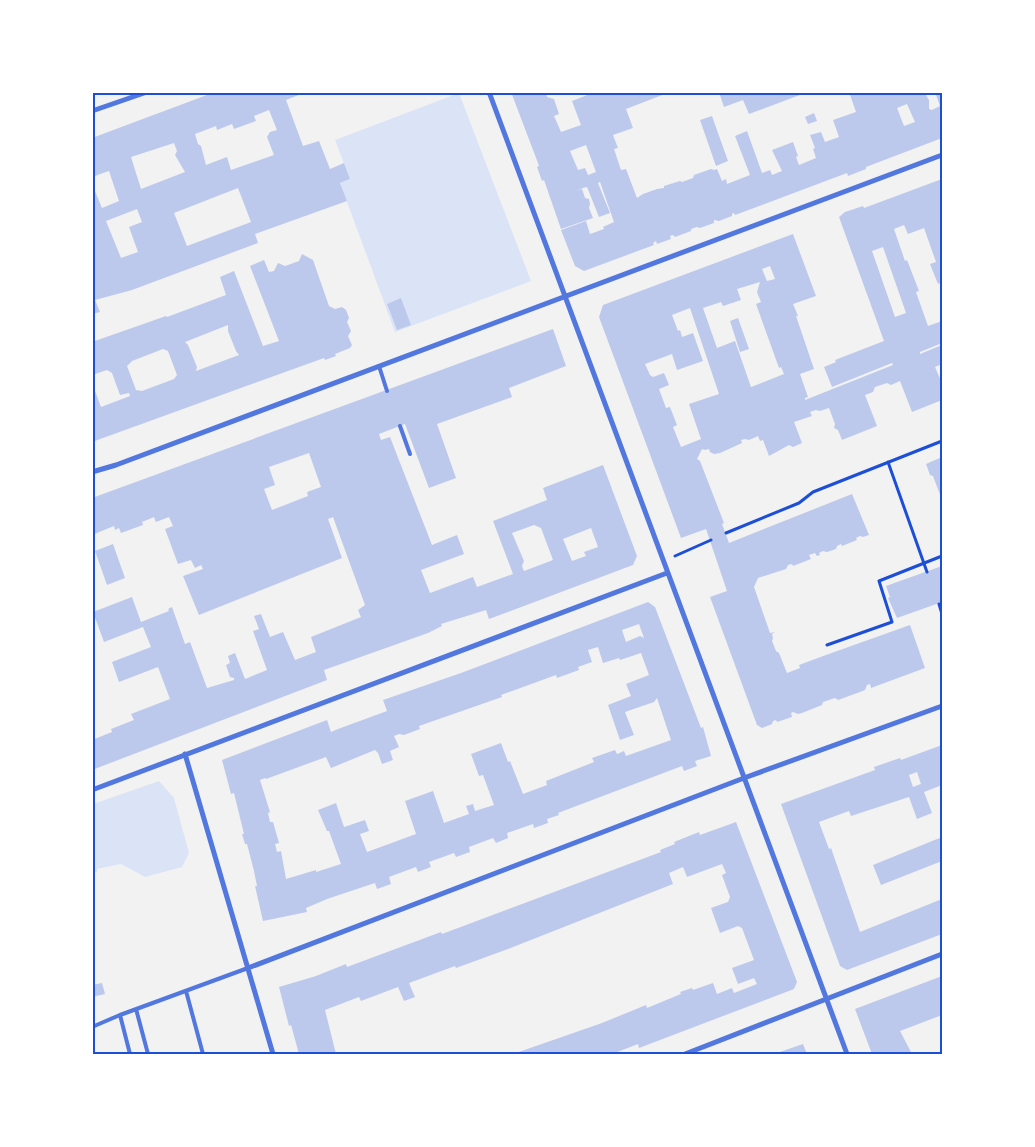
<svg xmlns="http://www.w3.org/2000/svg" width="1035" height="1147" font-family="'PT Sans',sans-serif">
	<rect width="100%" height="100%" fill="#f2f2f2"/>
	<path fill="#dbe4f7" d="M459,93L531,281L395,332L340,183L350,179L335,140Z
		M159,781L174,798L189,853L182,867L145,877L121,864L97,869V872L93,873V804Z"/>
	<path fill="#bdc9ec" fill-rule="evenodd" d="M215,92H306L286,100L303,146L319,141L330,169L344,163L350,179L340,183L347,201L255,234L258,243L132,290L95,300L100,312L92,314V184L102,208L119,201L109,171L92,177V138ZM269,110L277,130L270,132L267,137L274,155L231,170L227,157L206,165L201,146L198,144L195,134L216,126L217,130L232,124L234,129L256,121L254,116ZM174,143L177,151L175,155L185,172L141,189L131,157ZM238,188L251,222L187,246L174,213ZM137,209L142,222L129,227L138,252L121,258L106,221Z
		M511,92H546L547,97L554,99L559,114L554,116L561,132L581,125L572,101L595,92H670L626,109L633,128L613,135L618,148L614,149L621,170L626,169L637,198L643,194L657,189L664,188V186L680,181L682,182L693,178L694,175L711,169L714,170L717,169L722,181L726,179L727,184L750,175L735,136L747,131L762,173L770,170L772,175L782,171L772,150L793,142L798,156L796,157L799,165L816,158L813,149L815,148L810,135L821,132L825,142L839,137L833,120L856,112L849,92H924L929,100V109L932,110L940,106L935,92H942V138L866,167V169L848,176L847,173L735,215L734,213L732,214V216L719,221L714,220V223L700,228L697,227L691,229V231L675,237L673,235L670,236L671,239L657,244L656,241L653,243L654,245L584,271L575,266L561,230L586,221L590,234L604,229L603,227L614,222L600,182L598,183L610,213L599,217L587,187L583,188L576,191L582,189L585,198L589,199L590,204L589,208L593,218L561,229L544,180L542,181L537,167L539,166L538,163ZM907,104L915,122L904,126L897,108ZM586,145L596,172L588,175L585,168L578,170L570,151Z
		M719,92H805V93L749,114L743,100L724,107Z
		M814,113L817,121L808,124L805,117Z
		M712,116L728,161L716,166L700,120Z
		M942,179V282L938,284L930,264L936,262L924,228L908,234L904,225L894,229L905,261L907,260L919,291L916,292L928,326L942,321V343L920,352V354L942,345V364L935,367L941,381L942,382V400L912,412L900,381L891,385L887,383L875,387L873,392L865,395L877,426L842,440L838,430L834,428L835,424L829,408L820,411L816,410L810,412L812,416L794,422L802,443L793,447L789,445L769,456L763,440L760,441L758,436L749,440L745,439L741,440L742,443L720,453L714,454L710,452L709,449L705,450L702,449L697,459L700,461L724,523L722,524L729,543L852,494L869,535L863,537L860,536L856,538L857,540L842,546L841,544L837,546L836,549L827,552L823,551L819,553L820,555L817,556L815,553L809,555L811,559L793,566L792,564L788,565L786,569L758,578L754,587L770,633L775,632L772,634L773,638L772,641L776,651L779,653L787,673L800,668L799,665L826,655L910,625L925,668L871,688L870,684L867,685L865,690L860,692L838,700L835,698L823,702L822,705L802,713L798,714L793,712L791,713L792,717L777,722L776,720L773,721L772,724L762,728L757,725L710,597L727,591L706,529L681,538L599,317L603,305L793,234L816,296L793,304L798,316H796L814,369L800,374L808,397L805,398V400L893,365L892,363L832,387L824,367L836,362L835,360L884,341L839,217L845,212L863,206L864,208ZM883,247L906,313L895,317L872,251ZM770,266L775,279L767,281L762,269ZM760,282L757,292L761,302L756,304L779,368L781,367L784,374L751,387L735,341L717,348L703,308L721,302L723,306L741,300L737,289ZM690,308L719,394L689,404L701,439L681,447L673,427L677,425L670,407L666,408L659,389L669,385L664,373L653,377L650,375L645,364L672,354L677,370L703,361L693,333L682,337L680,330L678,331L672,315Z
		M302,254L313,260L329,306L335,309L342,307L346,310L349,318L347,322L351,331L348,336L352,345L350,348L335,354L336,356L325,360L324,358L92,442V402H95L92,397V383L101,407L130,396L129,393L120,395L112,373L107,370L92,375V342L166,316L167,317L226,295L220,277L234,271L263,346L279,341L250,266L264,260L269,272L274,271L278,263L285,266L299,261ZM228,325V331L236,351L239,355L196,371L197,367L188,345L185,342ZM163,349L168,351L177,375L174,379L142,391L136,390L127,366L132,361Z
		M401,298L411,325L397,330L387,304Z
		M738,318L749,349L740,352L730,321Z
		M553,329L566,366L509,388L512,397L437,424L456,478L429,488L405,424L379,434L381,440L390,437L432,545L457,535L464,554L421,570L430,593L473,577L477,587L513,574L493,521L547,500L543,488L603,465L637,556L633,565L489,619L486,610L441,624L442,626L428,633L324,670L327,680L92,770V740L112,732L111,729L134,720L131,714L170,699L158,667L119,682L112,662L151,647L143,627L104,642L93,612L132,597L141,622L169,611L168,609L172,607L185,644L190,642L207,688L234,680V678L230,677L226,665L230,663L228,656L235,653L245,679L267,670L253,631L259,629L254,616L261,614L270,637L283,632L295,660L316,652L311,637L361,617L358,610L365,605L333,517L328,519L342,558L199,615L183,576L203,569L201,565L195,568L191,560L178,564L165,529L173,526L169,517L156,522L154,517L142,522L143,525L121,533L119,528L115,530L114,526L92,535V498ZM309,453L321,487L307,492L308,496L272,510L264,489L275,485L269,467ZM534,525L541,528L553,560L524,571L522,566L524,561L512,533ZM591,528L598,547L584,552L586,556L572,561L563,539Z
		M942,457V500L933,476L930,475L926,464Z
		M113,544L125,578L107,585L95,551Z
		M942,566V602L897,618L888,598L890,597L886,586Z
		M648,602L655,607L701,728L703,727L711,756L695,761L697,766L684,771L682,766L558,813L559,815L547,819L548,823L534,828L533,824L507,833L508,838L496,843L493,838L469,847L470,852L456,857L454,853L429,862L431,867L418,872L416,867L389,877L391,884L377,889L375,883L327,899L306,908L307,912L263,921L255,886H257L254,871L247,844H245L242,834H244L234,793L231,794L222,760L327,720L331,732L338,729L387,711L383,700L461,673ZM639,624L644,638L640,636L626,642L622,630ZM598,647L603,663L619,658L620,660L641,653L649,675L626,684L631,696L608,705L620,740L634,735L625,712L654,702L657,698L671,740L626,756L624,751L617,754L615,750L592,758L594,762L546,781L547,785L523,794L510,761L508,762L501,743L471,754L479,776L483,775L494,805L475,811L473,804L466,806L469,814L444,823L433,791L405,801L416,834L367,852L360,834L369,831L365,820L344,827L336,803L318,810L327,831H329L341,864L316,872V870L286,879L281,851L277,852L275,844L279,843L273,822H270L268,813L270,812L260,780L265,778L266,779L326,757L331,768L375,750L378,753L382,764L393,760L390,751L399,747L394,736L399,734L404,735L420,729L419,726L502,697L501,695L556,675L557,678L579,670L578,667L592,662L588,650Z
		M942,745V785L924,792L932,813L917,819L909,797L851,816L849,811L819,822L829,849L831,848L860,932L942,899V934L847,970L840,966L781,804L875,770L874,767L900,758L901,760ZM917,772L921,784L913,787L909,775Z
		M736,822L797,982L794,989L639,1048L638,1044L612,1054H513L602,1023L646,1005L647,1008L681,994L680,992L692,988L693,990L713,983L717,994L732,988L734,993L757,984L754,978L738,984L732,968L754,960L742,928L738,926L720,933L711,908L728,902L730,897L722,875L726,873L722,864L687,877L683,867L669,873L673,884L508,949L456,968L455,966L409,983L415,997L404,1001L398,987L361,1001L359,997L325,1010L336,1054H299L291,1025L289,1026L279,987L316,976L346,964L347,967L441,932L442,934L661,852L660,850L675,844L674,842L699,832L700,835Z
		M942,837V861L881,885L873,865Z
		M942,976V1015L900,1031L912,1054H872L855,1009Z
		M102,983L105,994L92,997V985Z
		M803,1044L807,1054H774Z"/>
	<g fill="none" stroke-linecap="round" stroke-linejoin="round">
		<path stroke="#1d4ed8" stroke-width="3" d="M888,462L927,572
			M726,533L799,503L813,492L942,441
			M675,556L711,540
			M939,604L942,614
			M827,645L892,622L879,581L942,556"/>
		<path stroke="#5277de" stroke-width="4" d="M379,366L387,391
			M400,426L410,454
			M186,991L203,1054
			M136,1009L148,1054
			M120,1015L130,1054
			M92,1027L120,1015L248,968"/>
		<path stroke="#5277de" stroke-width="5" d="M489,92L847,1054
			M92,111L147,92
			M92,472L116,465L942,155
			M185,754L273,1054
			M92,790L667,573
			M248,968L744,778L942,706
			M685,1054L942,954"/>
	</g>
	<rect width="1035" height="1147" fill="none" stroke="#ffffff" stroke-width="188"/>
	<rect x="94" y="94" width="847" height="959" fill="none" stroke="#1d4ed8" stroke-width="2"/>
</svg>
